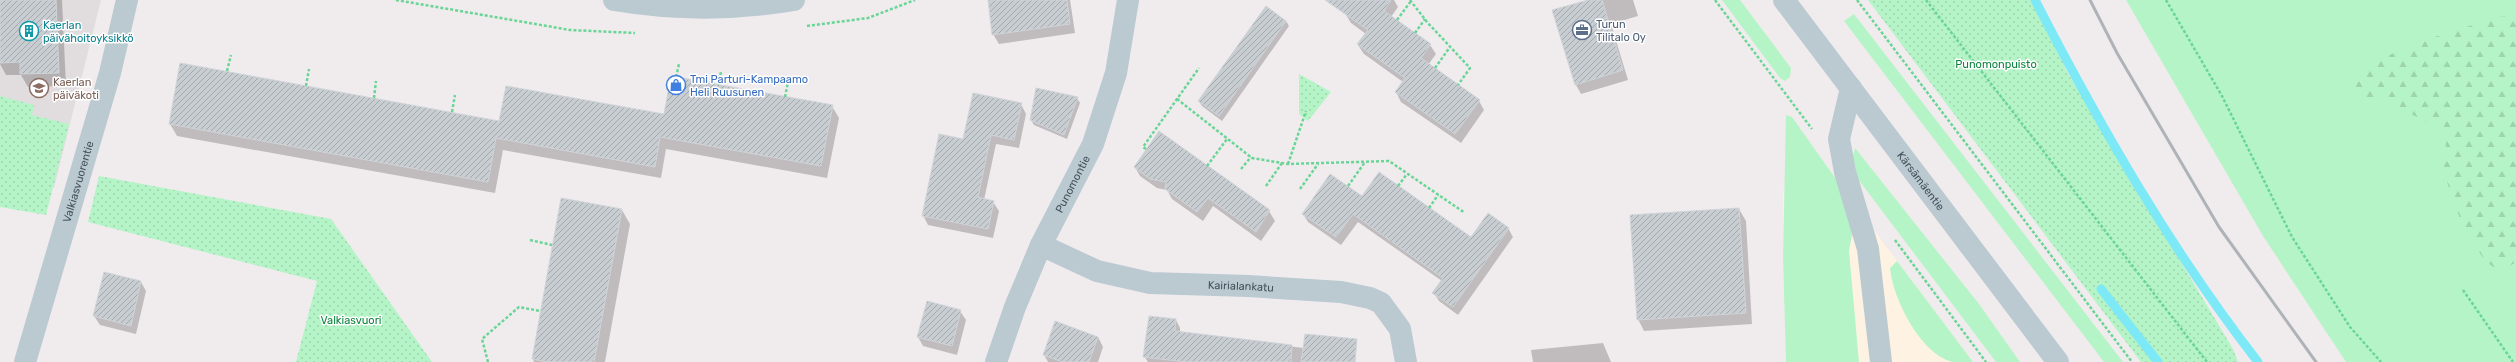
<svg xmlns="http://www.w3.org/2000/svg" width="2516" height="362" font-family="Rubik,sans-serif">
	<defs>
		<pattern id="forest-firs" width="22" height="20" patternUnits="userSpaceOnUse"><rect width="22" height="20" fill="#b5f4c7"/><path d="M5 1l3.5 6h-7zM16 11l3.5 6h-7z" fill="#9dd3ad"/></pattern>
		<pattern id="park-dots" width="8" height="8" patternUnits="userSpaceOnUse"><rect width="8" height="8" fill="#b5f4c7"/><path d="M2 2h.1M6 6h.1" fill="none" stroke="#9dd3ad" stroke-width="1.8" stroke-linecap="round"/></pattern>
		<pattern id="building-hatch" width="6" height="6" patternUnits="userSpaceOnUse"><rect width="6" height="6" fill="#c8cdd2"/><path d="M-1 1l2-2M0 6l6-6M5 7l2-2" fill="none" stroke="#a4a9ae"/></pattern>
	</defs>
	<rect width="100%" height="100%" fill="#f0eced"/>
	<path fill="#fef3e3" d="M1843,189L1973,362H1786L1783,191Z"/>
	<path fill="#e1dddf" d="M0,0H101L54,188L0,178Z"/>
	<path fill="#b5f4c7" d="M1722,0H1740L1791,68L1790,77L1785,81L1780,78Z
		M2126,0H2516V362H2346L2263,236Z
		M1854,14L2123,362H2104L1844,21Z
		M1786,115L1792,117L1843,189L1853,230L1849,251L1859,362H1786L1783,256Z
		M1855,148L1979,304L2020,362H1996L1858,179L1852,160Z
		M1897,261L1973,362C1967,362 1958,362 1952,362C1920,353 1893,299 1890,268Z"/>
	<path fill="url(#forest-firs)" d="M2516,15V262C2510,266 2504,271 2497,269C2474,260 2444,187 2444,163C2444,154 2446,145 2447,136C2427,123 2406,109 2384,101C2366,94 2360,102 2344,87L2352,78L2374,61L2440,35L2499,17Z"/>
	<path fill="url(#park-dots)" d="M1868,0H2036L2052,30L2066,70L2233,349L2238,362H2141Z
		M1299,74L1331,92L1308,121L1299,114Z
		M0,96L34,105L32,115L69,124L46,215L0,207Z
		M99,176L331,219L432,362H296L317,281L88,222Z"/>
	<path fill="#0003" d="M0,0H62L66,86L28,87L21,75H6L0,64Z
		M989,0H1070L1075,33L999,44L993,34Z
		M1348,0H1394L1398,7L1391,17L1430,45L1436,54L1428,65L1479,101L1484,110L1461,143L1401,102L1396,92L1403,82L1364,54L1358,45L1366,34L1351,23L1345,13Z
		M1588,0H1633L1638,16L1611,24L1628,80L1581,94L1576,85Z
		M1286,21L1289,26L1222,121L1202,106L1199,101Z
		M1077,98L1080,103L1067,139L1034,125L1031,120Z
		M1021,104L1026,114L1019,148L996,144L984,200L993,202L999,211L993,238L928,225L923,215L964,140Z
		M832,106L839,118L827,178L666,149L661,178L503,150L495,193L177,136L170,124L500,122Z
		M1159,133L1269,211L1275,221L1261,241L1213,206L1203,221L1172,199L1167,190L1157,188L1140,176L1135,167Z
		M1363,198L1472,238L1508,228L1513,237L1458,315L1439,301L1434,293L1442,281L1358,222L1341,245L1308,222L1303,214Z
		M1739,209L1746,221L1752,324L1644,331L1638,319Z
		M622,210L630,224L605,362H534L533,359Z
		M141,282L146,291L136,334L100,325L94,316Z
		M960,311L966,320L957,355L923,346L918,337Z
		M1176,320L1180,328V333L1304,348L1344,362H1148L1144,356Z
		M1098,337L1103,347L1098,362H1048L1044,355Z
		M1603,343L1611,362H1533L1531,350Z"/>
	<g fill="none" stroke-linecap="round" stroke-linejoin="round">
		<path stroke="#7de8f6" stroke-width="9" d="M2035,0C2100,126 2171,250 2258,362
			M2101,289L2158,362"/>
	</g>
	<path fill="url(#building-hatch)" stroke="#d0d4d9" d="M0,0H56L59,73L20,74V62L0,63Z
		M988,0H1067L1070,24L992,35Z
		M1325,0H1391L1384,11L1431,44L1421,58L1480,100L1455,134L1395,92L1405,78L1357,44L1368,30Z
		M1588,0H1602L1623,70L1575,85L1552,10Z
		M1266,6L1286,21L1219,116L1198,101Z
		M180,63L499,121L506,86L664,114L671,76L833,105L821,166L660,137L655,167L496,138L488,182L169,124Z
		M1036,88L1078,97L1064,135L1030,120Z
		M973,93L1022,103L1014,140L991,135L978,197L994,201L988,229L922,216L939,134L963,139Z
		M1159,131L1270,210L1256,232L1208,198L1197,212L1165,189L1166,182L1150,179L1134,167Z
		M1379,172L1471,237L1488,213L1509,228L1453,307L1432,293L1443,278L1353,214L1336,237L1302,214L1330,174L1362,196Z
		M561,198L622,209L594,362H547L532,359Z
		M1739,208L1746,313L1637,320L1630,215Z
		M104,272L141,281L131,326L93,316Z
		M927,301L961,310L952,346L917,337Z
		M1149,316L1176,319L1175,331L1292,345L1291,362H1187L1143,357Z
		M1055,321L1098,337L1089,362H1063L1043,355Z
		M1305,334L1357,339L1355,362H1301Z"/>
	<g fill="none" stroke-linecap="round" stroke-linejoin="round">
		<path stroke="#69d596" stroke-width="2.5" stroke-dasharray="3 2" stroke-linecap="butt" d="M396,0L570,30L635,33
			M1410,0L1427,22L1470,68L1458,85
			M1715,0L1812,129
			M1857,0L2132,362
			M1926,0L2207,362
			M2166,0L2222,96L2292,237L2350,327L2381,362
			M1397,20L1411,1
			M807,26L868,18L915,0
			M1415,33L1425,19
			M1435,68L1450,47
			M227,71L231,55
			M676,77L679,64
			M719,85L721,71
			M306,86L309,69
			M785,97L788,82
			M374,98L376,81
			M1177,99L1252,158L1288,164L1389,161L1465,213
			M452,112L455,95
			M1146,149L1143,147L1199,68
			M1288,164L1306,111
			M1207,166L1227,139
			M1241,169L1251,157
			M1266,186L1282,163
			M1348,186L1365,162
			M1398,186L1407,174
			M1300,189L1318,164
			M1429,208L1438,195
			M530,240L552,245
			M1895,240L1986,362
			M2463,290L2513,362
			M488,362L482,339L519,307L540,311"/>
		<g stroke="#bbc9d1" stroke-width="22">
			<path d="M614,0C673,10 736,10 794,0"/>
			<path id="s1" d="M1784,0L2058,362"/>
			<path d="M1851,88L1839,139L1845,172L1868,249L1881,362"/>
			<path id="s2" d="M1041,245L1097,271L1150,283L1248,286L1341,292L1370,298L1381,303L1400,329L1406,362"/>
			<path id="s3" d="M25,362L110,73L127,0"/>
			<path id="s4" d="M996,362L1015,307L1041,245L1093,144L1116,73L1128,0"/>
		</g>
		<path stroke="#aeb3b8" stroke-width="3" d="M2090,0L2117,53L2219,227L2316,362"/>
	</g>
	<defs>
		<g id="office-ring" transform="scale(1)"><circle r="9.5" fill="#fff" stroke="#5c6f8a" stroke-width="1.5"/><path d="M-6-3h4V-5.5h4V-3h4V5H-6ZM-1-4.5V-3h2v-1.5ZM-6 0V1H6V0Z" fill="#5c6f8a"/></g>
		<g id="building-ring" transform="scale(1)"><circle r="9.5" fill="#fff" stroke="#0f9aa8" stroke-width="1.5"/><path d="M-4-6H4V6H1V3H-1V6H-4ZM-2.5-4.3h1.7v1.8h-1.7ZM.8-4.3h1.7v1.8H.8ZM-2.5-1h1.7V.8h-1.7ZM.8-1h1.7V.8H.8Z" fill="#0f9aa8"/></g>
		<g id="shop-ring" transform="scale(1)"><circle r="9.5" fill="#fff" stroke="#3f7fe0" stroke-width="1.5"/><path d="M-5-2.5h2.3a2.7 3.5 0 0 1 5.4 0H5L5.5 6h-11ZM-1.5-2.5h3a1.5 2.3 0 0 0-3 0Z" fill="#3f7fe0"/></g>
		<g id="school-ring" transform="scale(1)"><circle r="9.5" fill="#fff" stroke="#8d6e63" stroke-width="1.5"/><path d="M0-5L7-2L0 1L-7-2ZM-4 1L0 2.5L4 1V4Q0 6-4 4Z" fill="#8d6e63"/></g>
	</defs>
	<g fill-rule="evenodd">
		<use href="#office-ring" x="1582" y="30"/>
		<use href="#building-ring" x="29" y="31"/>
		<use href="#shop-ring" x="676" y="85"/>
		<use href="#school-ring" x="39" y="88"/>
	</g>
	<g text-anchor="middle" stroke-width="3" stroke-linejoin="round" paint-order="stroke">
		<g font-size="11" fill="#4e5e75" stroke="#fff" text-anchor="start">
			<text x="1596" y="28">Turun<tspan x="1596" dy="13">Tilitalo Oy</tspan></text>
		</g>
		<g font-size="11" fill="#0d838f" stroke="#fff" text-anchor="start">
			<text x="43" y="29">Kaerlan<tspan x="43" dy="13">päivähoitoyksikkö</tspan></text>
		</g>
		<g font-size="11" fill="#0c853d" stroke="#fff">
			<text x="1996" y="68">Punomonpuisto</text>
			<text x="351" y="324">Valkiasvuori</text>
		</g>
		<g font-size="11" fill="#366cbe" stroke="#fff" text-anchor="start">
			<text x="690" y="83">Tmi Parturi-Kampaamo<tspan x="690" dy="13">Heli Ruusunen</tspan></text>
		</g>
		<g font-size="11" fill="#785e54" stroke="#fff" text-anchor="start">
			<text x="53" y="86">Kaerlan<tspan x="53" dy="13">päiväkoti</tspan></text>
		</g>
		<g font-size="11" fill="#43535c" stroke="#fff">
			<text dy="4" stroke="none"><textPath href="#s3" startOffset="188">Valkiasvuorentie</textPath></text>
			<text dy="4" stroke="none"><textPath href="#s1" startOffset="227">Kärsämäentie</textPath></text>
			<text dy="4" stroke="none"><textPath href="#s4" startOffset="194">Punomontie</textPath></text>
			<text dy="4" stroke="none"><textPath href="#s2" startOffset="207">Kairialankatu</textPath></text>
		</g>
	</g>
</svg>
